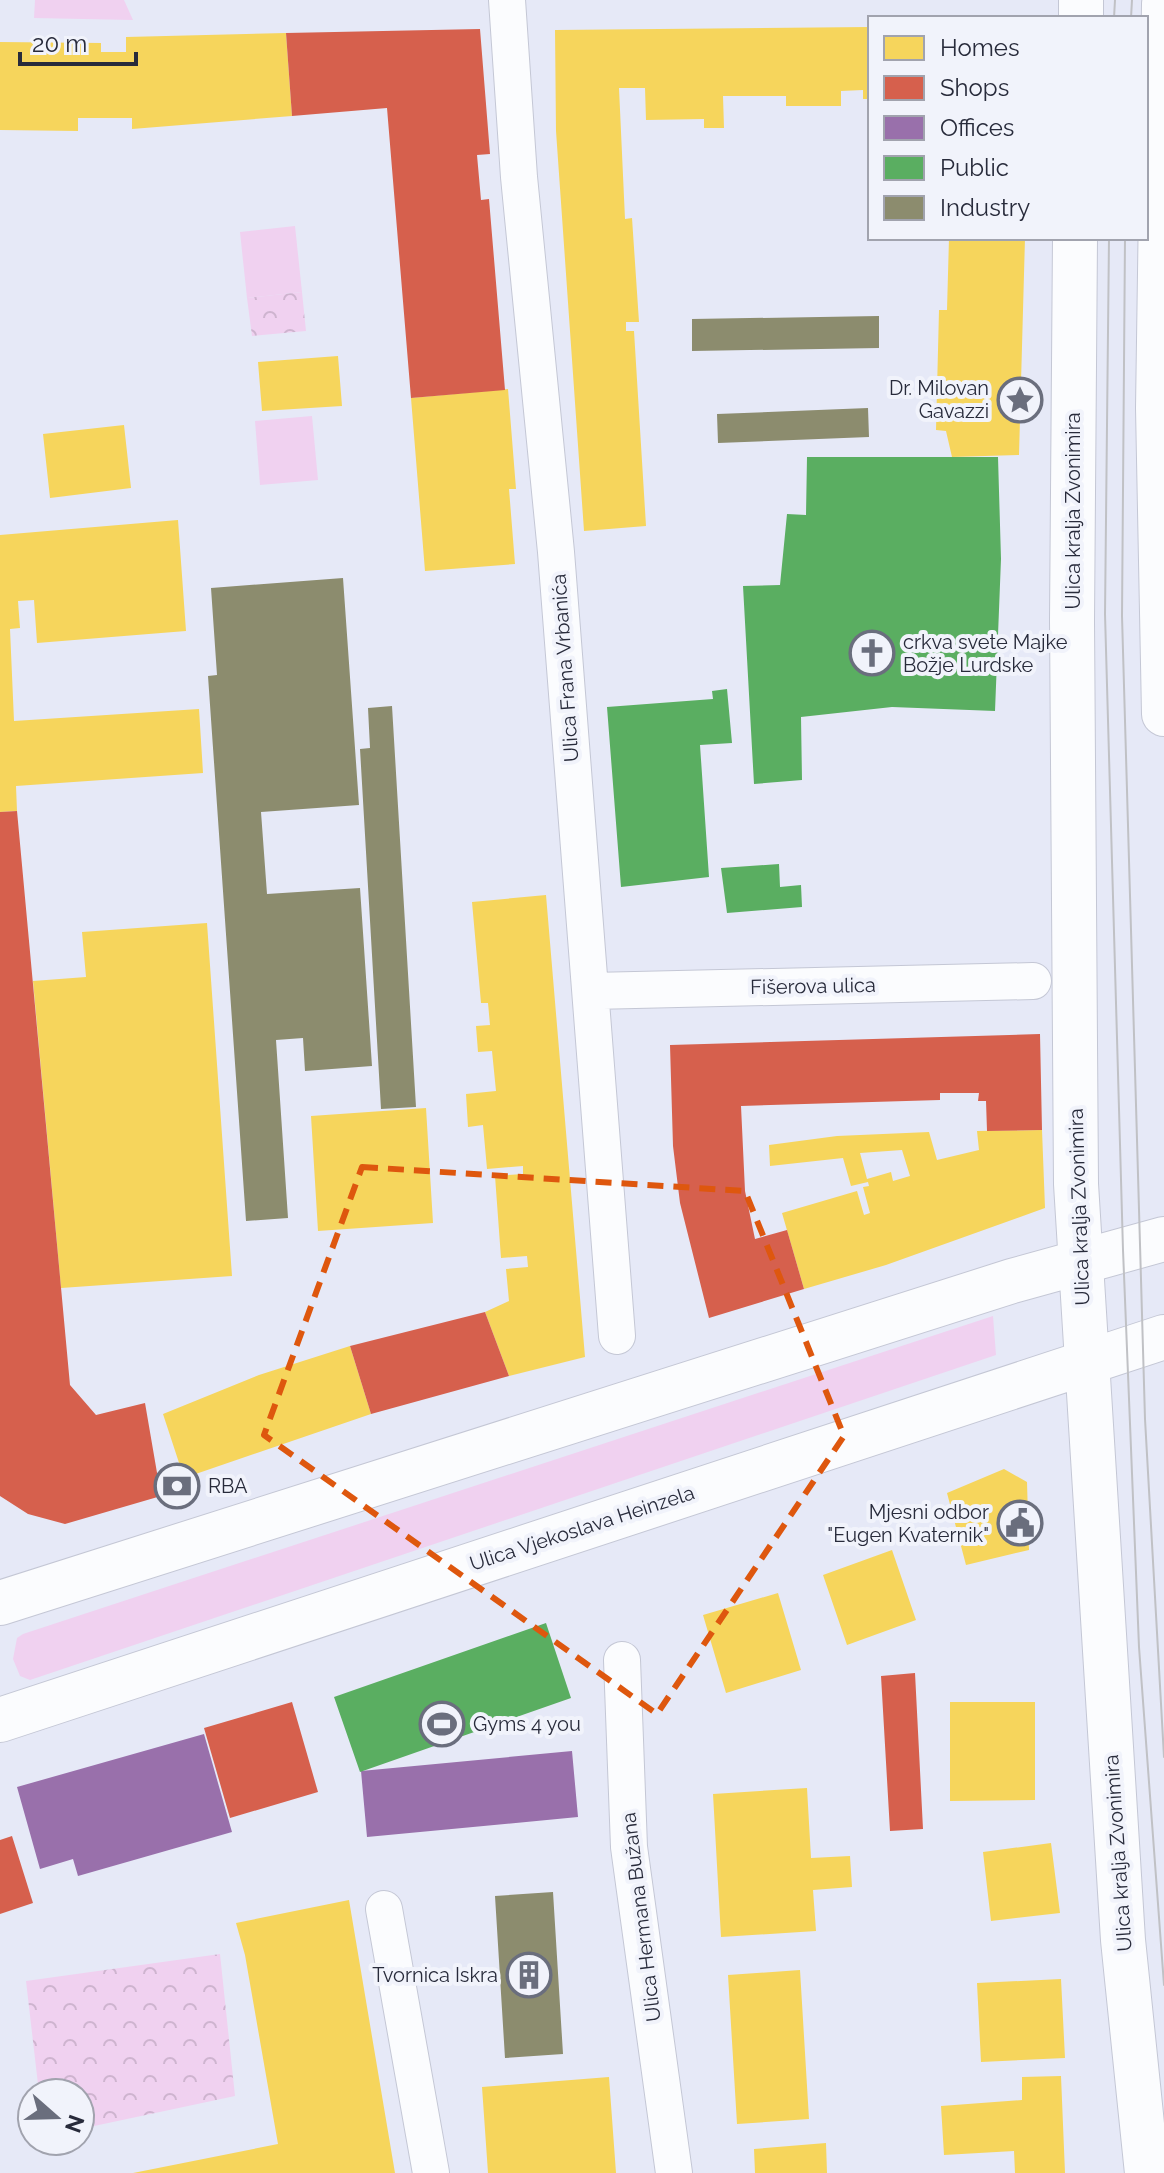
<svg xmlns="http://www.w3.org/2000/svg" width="1164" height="2173" font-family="Raleway,sans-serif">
	<defs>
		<pattern id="park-crowns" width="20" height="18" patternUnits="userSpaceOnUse" patternTransform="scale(2)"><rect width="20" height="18" fill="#f0d1f0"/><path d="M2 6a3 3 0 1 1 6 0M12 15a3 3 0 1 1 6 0" fill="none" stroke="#ceb4cf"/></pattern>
	</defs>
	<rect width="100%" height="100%" fill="#e6e9f7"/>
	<path fill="#f0d1f0" d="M35,0H124L133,20L34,18Z
		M295,226L302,292L247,298L240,232Z
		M312,416L318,480L260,485L255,421Z
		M993,1316L996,1355L30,1680L20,1676L13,1659L17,1638L23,1634Z"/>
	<path fill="url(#park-crowns)" d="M302,292L306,331L252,336L247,298Z
		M220,1954L235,2096L80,2129V2093H39L26,1981Z"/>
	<path fill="#f6d55c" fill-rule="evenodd" d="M870,27V99H863V90L841,91V106H786V96H723L724,128H704V119L646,120L645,88H619L625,219L632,218L639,322H626V331H634L646,526L584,531L556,131L555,30Z
		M286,33L292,116L132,129V118H78V131L0,130V42L101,43V52H126V37Z
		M949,238H1025L1019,455L952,457L946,431L936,430L939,310H947Z
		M338,356L342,406L262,411L258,362Z
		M508,389L516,489H509L515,564L425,571L411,398Z
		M124,425L131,488L50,498L43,434Z
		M178,520L186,631L37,643L34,600L18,601L20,628L10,629L14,721L199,709L203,773L16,786L17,811L0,812V535Z
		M546,895L585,1357L509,1376L485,1312L509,1301L506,1269L528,1267L527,1256L501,1258L495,1176L523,1174V1166L487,1169L483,1125L468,1127L466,1094L496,1091L492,1051L478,1052L476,1026L490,1025L488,1003H481L472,902Z
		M207,923L232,1276L61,1288L33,981L86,977L82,932Z
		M426,1108L433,1223L318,1231L311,1116Z
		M1042,1130L1045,1208L886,1265L804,1289L782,1213L857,1191L864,1215L870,1213L863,1187L869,1186L868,1182L851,1186L843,1158L770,1166L769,1145L837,1136L929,1132L937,1160L979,1150L977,1131ZM902,1150L910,1176L893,1181L891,1172L867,1179L860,1153Z
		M350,1346L371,1414L184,1478L163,1414L259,1375Z
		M1004,1469L1027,1482L1029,1550L966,1565L947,1493Z
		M892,1550L916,1620L847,1645L823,1575Z
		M778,1593L801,1670L726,1693L703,1615Z
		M950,1702H1035V1800L950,1801Z
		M807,1788L811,1858L850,1856L852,1887L813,1890L816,1931L721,1937L713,1794Z
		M1051,1843L1060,1913L991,1921L983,1852Z
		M349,1900L395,2173H133L278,2144L245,1955L236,1923Z
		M800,1970L809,2119L737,2124L728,1975Z
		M1061,1979L1065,2058L981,2062L977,1983Z
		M1061,2076L1065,2173H1015L1014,2151L944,2155L941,2106L1022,2100V2077Z
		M609,2077L616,2173H488L482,2087Z
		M826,2143L827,2173H755L754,2149Z"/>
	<path fill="#d6604d" d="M480,29L490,154L477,155L481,200L489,199L505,390L411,398L387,108L292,116L286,33Z
		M17,811L70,1385L96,1415L145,1403L161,1496L65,1524L28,1514L0,1496V812Z
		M1040,1034L1042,1130L987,1131L986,1101H978L979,1093H940V1100L741,1106L745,1191L755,1239L787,1230L804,1289L709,1318L680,1203L673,1146L670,1045Z
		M485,1312L509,1376L371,1414L350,1346Z
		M915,1673L923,1829L890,1831L881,1676Z
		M292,1702L318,1792L230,1818L204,1728Z
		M12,1836L33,1903L0,1914V1840Z"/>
	<path fill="#9970ab" d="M204,1734L232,1832L78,1876L73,1859L40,1869L17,1787Z
		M572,1751L578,1817L367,1837L361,1771Z"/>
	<path fill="#5aae61" d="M807,457H998L1001,559L995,711L892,707L801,717L802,780L754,784L743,586L780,585L787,514L806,515Z
		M727,689L732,743L700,745L709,877L621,887L607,707L713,699L712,691Z
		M779,864L780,887L801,885L802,907L727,913L721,868Z
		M546,1623L571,1698L360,1772L334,1697Z"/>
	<path fill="#8c8c6e" d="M879,316V348L692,351V319Z
		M868,408L869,437L718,443L717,414Z
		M343,578L359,805L261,812L267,894L360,888L372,1066L305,1071L303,1038L276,1040L288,1218L246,1221L208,676L217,675L211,588Z
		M392,706L416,1107L381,1109L360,749L370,748L368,708Z
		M553,1892L563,2054L505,2058L495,1896Z"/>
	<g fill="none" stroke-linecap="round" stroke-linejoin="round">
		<g stroke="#c4c7d5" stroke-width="38">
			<path id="minor" d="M507,0L519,177L556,552L617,1336
				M592,991L1033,981
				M622,1660L629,1847L674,2173
				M384,1909L431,2173"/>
		</g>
		<g stroke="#c4c7d5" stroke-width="46">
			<path id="secondary" d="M1164,4L1158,408L1164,714
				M1081,18V0
				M1075,238L1072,621L1076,1184L1123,1940L1147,2173
				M0,1603L1012,1281L1164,1239
				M0,1720L1164,1337"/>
		</g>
		<use href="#minor" stroke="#fbfcfe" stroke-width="36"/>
		<use href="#secondary" stroke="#fbfcfe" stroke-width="44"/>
		<path stroke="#c0c1c5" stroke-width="2" d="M1114,18L1115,0
			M1131,18L1132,0
			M1109,238L1105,614L1123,1250L1139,1647L1164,1985
			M1125,238L1122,616L1145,1419L1164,1757"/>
	</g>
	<path fill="none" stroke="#de570e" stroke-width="6" stroke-dasharray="16 10" stroke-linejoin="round" d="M362,1167L745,1191L844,1436L657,1714L264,1435Z"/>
	<defs>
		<g id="sight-ring" transform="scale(2.3)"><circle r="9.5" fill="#f1f3fb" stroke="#6a6e7d" stroke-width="1.5"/><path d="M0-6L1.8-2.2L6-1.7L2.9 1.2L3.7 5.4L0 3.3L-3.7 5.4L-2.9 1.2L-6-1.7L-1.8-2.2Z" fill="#6a6e7d"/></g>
		<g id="church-ring" transform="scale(2.3)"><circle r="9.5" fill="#f1f3fb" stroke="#6a6e7d" stroke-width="1.5"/><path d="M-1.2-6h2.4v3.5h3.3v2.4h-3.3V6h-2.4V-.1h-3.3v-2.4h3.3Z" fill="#6a6e7d"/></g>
		<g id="bank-ring" transform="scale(2.3)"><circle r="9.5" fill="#f1f3fb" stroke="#6a6e7d" stroke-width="1.5"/><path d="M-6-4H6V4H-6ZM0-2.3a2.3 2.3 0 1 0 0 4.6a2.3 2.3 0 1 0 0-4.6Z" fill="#6a6e7d"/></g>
		<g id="civic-ring" transform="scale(2.3)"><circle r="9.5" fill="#f1f3fb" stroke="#6a6e7d" stroke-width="1.5"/><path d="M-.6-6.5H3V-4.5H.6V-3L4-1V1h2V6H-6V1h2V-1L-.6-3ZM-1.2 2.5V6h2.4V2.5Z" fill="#6a6e7d"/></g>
		<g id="stadium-ring" transform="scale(2.3)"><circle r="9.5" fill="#f1f3fb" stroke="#6a6e7d" stroke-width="1.5"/><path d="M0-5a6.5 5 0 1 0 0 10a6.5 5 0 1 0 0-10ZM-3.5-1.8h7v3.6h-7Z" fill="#6a6e7d"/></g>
		<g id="building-ring" transform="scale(2.3)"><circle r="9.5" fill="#f1f3fb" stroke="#6a6e7d" stroke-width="1.5"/><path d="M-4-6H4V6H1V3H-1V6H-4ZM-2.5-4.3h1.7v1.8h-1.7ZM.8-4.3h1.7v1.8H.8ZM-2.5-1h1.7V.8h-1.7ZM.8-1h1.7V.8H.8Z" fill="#6a6e7d"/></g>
	</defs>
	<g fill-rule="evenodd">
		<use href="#sight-ring" x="1020" y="400"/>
		<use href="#church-ring" x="872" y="653"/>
		<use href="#bank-ring" x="177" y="1486"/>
		<use href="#civic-ring" x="1020" y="1523"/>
		<use href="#stadium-ring" x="442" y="1724"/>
		<use href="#building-ring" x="529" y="1975"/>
	</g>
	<g text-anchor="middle" stroke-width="8" stroke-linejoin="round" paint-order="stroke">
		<g font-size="20" fill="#282b3b" stroke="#f1f3fb" text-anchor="end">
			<text x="989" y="395">Dr. Milovan<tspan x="989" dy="23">Gavazzi</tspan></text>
			<text x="903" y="649" text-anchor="start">crkva svete Majke<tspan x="903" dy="23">Božje Lurdske</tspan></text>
			<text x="208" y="1493" text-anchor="start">RBA</text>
			<text x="989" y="1519">Mjesni odbor<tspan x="989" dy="23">"Eugen Kvaternik"</tspan></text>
			<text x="473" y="1731" text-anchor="start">Gyms 4 you</text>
			<text x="498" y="1982">Tvornica Iskra</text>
		</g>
		<g font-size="20" fill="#282b3b" stroke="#f1f3fb">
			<text transform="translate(1073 511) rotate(-90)" y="7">Ulica kralja Zvonimira</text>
			<text transform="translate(565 668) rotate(-94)" y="7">Ulica Frana Vrbanića</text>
			<text transform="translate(813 986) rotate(-1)" y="7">Fišerova ulica</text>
			<text transform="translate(1079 1207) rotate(-92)" y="7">Ulica kralja Zvonimira</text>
			<text transform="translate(582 1528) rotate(-18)" y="7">Ulica Vjekoslava Heinzela</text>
			<text transform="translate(1118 1853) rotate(-94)" y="7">Ulica kralja Zvonimira</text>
			<text transform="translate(641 1917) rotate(-97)" y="7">Ulica Hermana Bužana</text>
		</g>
	</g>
	<rect x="868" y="16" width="280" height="224" fill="#f1f3fb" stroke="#a1a3ae" stroke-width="2"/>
	<rect x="884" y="36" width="40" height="24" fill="#f6d55c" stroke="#a1a3ae" stroke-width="2"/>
	<text x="940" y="56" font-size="24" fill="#282b3b">Homes</text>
	<rect x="884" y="76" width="40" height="24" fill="#d6604d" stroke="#a1a3ae" stroke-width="2"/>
	<text x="940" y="96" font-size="24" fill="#282b3b">Shops</text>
	<rect x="884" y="116" width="40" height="24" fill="#9970ab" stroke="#a1a3ae" stroke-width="2"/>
	<text x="940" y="136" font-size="24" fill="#282b3b">Offices</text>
	<rect x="884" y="156" width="40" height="24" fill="#5aae61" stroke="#a1a3ae" stroke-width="2"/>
	<text x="940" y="176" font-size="24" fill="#282b3b">Public</text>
	<rect x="884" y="196" width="40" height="24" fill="#8c8c6e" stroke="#a1a3ae" stroke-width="2"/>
	<text x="940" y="216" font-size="24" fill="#282b3b">Industry</text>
	<g transform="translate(56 2117) rotate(110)"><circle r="38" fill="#f1f3fb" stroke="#a1a3ae" stroke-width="2"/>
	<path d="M0-6L14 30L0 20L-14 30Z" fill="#6a6e7d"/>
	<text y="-12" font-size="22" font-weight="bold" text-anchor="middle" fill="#282b3b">N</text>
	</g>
	<path d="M20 52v12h116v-12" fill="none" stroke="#282b3b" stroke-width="4"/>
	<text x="32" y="52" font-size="24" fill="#282b3b" stroke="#f1f3fb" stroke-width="6" paint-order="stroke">20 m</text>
</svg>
